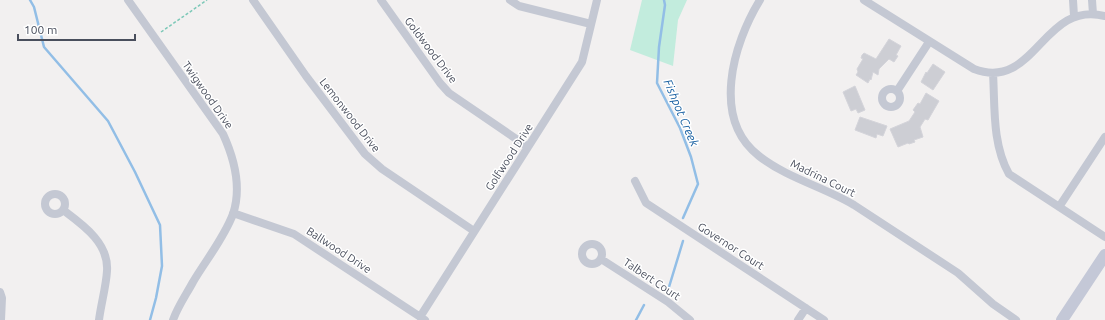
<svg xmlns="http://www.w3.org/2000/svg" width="1105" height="320" font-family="Ubuntu,sans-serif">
	<rect width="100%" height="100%" fill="#f2f0f0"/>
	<path fill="#c2ecdd" d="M642,0H687L678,20L673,66L630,50Z"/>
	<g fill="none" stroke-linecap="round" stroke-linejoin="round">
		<path stroke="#92bee6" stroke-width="2.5" d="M30,0L34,7L44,47L108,121L135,172L160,225L162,266L156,298L150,320
			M664,0L665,5L659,47L657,83L680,128L691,157L698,184L683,218
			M669,287L683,241
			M636,320L644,305"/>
	</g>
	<path fill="#cdced4" stroke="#d4d4da" d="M889,39L901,46L896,55L898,56L894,62L889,59L879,69L878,75L873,72L871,80L870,79L868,83L856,75L858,72L857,69L863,59L861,58L862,55L864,53L876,59Z
		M933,64L945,72L933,90L921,82L926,72L927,73Z
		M855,86L865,110L858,113L856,109L851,111L843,92Z
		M926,93L939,101L928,120L925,119L920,127L923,137L914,140L915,142L909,144L908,143L898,147L890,129L909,121L915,112L913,110L918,103L920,104Z
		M860,117L887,126L883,136L877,134L876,138L855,130Z"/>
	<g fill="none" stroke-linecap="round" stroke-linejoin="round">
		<path stroke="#7cc8b7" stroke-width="1.5" stroke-dasharray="3 2" stroke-linecap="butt" d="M161,32L207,0"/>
		<path stroke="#c4c8d3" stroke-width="8" d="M128,0L223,134C234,158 242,187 233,214C224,238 206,260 193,282C186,295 178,306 173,320
			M253,0L306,76L365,154L382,169L474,231
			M381,0L440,83L449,93L528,147
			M510,0L519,6L591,24
			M760,0C733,44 711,119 759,156C787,178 824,187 854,205L958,273L993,304L1016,320
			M864,0L974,69C1036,92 1042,0 1105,16
			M1073,0L1074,16
			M1092,0L1093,14
			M993,73C995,106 992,144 1009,174L1105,237
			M882 98a9 9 0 1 1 18 0a9 9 0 1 1-18 0Z
			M897,91L929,42
			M635,181L646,203L824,320
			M45 204a10 10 0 1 1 20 0a10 10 0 1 1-20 0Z
			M1059,207L1105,137
			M63,210C83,225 109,243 107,271C106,287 101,304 99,320
			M233,213L294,234L425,320
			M582 254a10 10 0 1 1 20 0a10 10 0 1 1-20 0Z
			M601,259L668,302L690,320
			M0,292L2,298L1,320
			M420,317L582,62L597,0
			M798,320L806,308"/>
		<path stroke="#c4c8d7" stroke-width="12" d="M1062,320L1105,255"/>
	</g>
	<g text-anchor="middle" stroke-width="3" stroke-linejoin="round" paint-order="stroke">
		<g font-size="11" fill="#494e5c" stroke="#fff">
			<text transform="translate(431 50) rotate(53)" y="4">Goldwood Drive</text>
			<text transform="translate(208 95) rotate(55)" y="4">Twigwood Drive</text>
			<text transform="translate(350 115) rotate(52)" y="4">Lemonwood Drive</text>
			<text transform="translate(509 157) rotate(-57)" y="4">Golfwood Drive</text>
			<text transform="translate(823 178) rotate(26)" y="4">Madrina Court</text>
			<text transform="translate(731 246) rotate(33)" y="4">Governor Court</text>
			<text transform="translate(339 250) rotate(33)" y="4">Ballwood Drive</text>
			<text transform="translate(652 279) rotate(34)" y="4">Talbert Court</text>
		</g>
		<g font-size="12" font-style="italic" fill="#175fa1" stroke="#fff">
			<text transform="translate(681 113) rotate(67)" y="4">Fishpot Creek</text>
		</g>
	</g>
	<path d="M18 34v6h117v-6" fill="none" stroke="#494e5c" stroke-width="2"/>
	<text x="24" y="34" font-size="12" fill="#494e5c" stroke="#ffffff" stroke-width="3" paint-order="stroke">100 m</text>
</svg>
